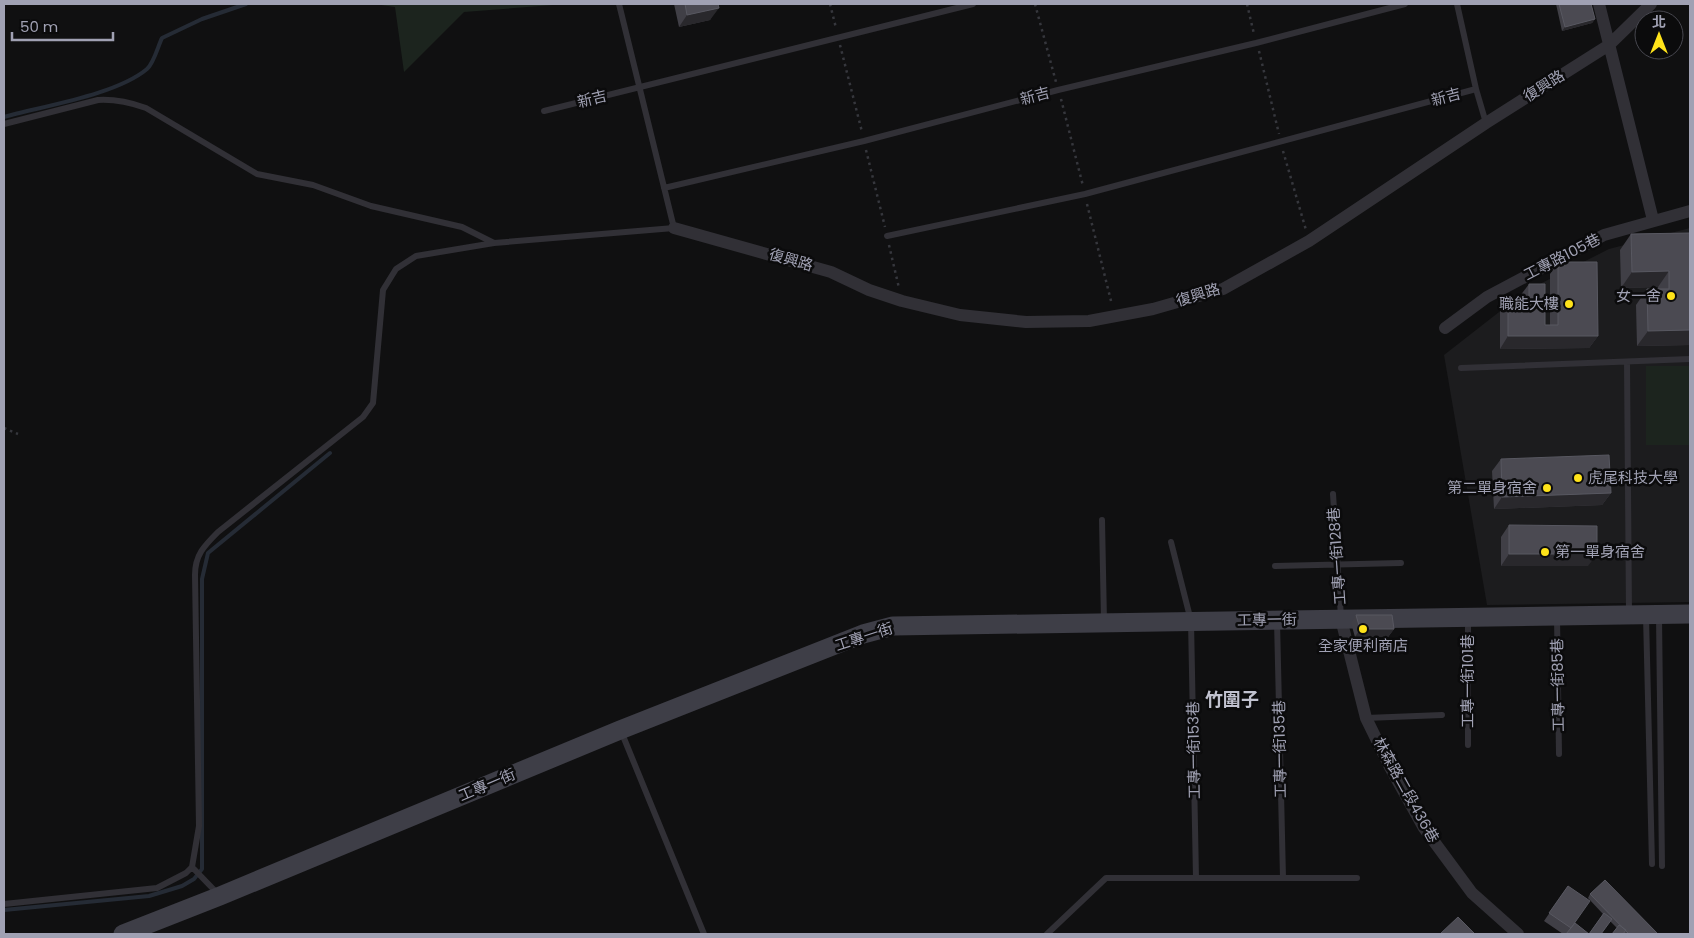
<svg xmlns="http://www.w3.org/2000/svg" width="1694" height="938" font-family="Poppins,'Noto Sans TC',sans-serif">
	<rect width="100%" height="100%" fill="#101011"/>
	<path fill="#1c1c1e" d="M1690,228V602L1487,605L1444,355L1526,291L1609,249Z"/>
	<path fill="#1c241e" d="M374,4H566L464,12L404,72L395,7Z
		M1646,366H1690V445H1646Z"/>
	<g fill="none" stroke-linecap="round" stroke-linejoin="round">
		<path stroke="#252b35" stroke-width="4" d="M4,117C43,106 116,95 147,69C154,63 158,46 162,38L202,19L246,4
			M4,910L149,896L182,886L194,879L202,869V579L208,553L330,453"/>
		<path stroke="#36373d" stroke-width="2.5" stroke-dasharray="2.5 4" stroke-linecap="butt" d="M830,4L836,28
			M1035,4L1056,82
			M1247,4L1254,34
			M840,45L862,132
			M1259,51L1279,134
			M1061,99L1083,186
			M866,150L885,227
			M1283,151L1306,230
			M1087,204L1112,305
			M889,245L899,288
			M4,428L18,434"/>
		<path stroke="#313036" stroke-width="6" d="M1457,4L1476,89
			M544,111L973,4
			M4,124L98,100C115,99 129,102 146,108L257,174L313,185L371,206L462,227L494,243L674,228L619,4
			M664,188L864,141L1058,90L1256,43L1405,4
			M887,236L1085,194L1476,89L1486,123
			M1627,362L1629,613
			M1461,368L1690,359
			M1333,494L1341,617
			M1102,520L1104,622
			M1171,542L1191,621L1196,878
			M1275,566L1401,563
			M1646,616L1652,864
			M1659,616L1662,866
			M1557,617L1559,754
			M1277,621L1283,878
			M1366,718L1442,715
			M621,731L704,934
			M1468,745V618
			M192,867L219,895
			M4,904L157,888L186,873L192,867L199,826L195,575C195,555 204,546 218,532L363,417L373,403L383,290L396,269L416,256L494,243
			M1047,934L1106,878H1357"/>
		<path stroke="#313036" stroke-width="12" d="M1599,4L1653,220
			M674,228L831,272L869,290L902,301L960,315L1026,322L1089,321L1153,309L1223,289L1309,241L1486,123L1609,45L1651,4
			M1445,328L1487,297L1604,235L1690,211
			M1341,619L1366,718L1390,767L1424,828L1472,893L1518,934"/>
		<path stroke="#3e3e47" stroke-width="19" d="M123,934L220,896L620,730L863,634L893,626L1690,614"/>
	</g>
	<path fill="#403f46" d="M674,4H718L710,20L679,27Z
		M1556,4H1591L1595,19L1592,23L1562,31Z
		M1690,233V345L1637,346L1636,305L1647,289H1658V287L1621,288L1620,250L1631,234Z
		M1558,262L1598,336L1589,348L1500,349V312L1508,300H1520V296L1529,284L1545,325H1550V274Z
		M1501,459L1611,493L1602,505L1494,509L1492,471Z
		M1509,525L1588,566H1501V537Z
		M1356,615L1394,629L1388,637H1355L1351,623Z
		M1568,886L1575,923L1589,934L1603,914L1588,898L1590,894L1658,934H1612L1617,928L1610,921L1601,934H1563L1544,921Z"/>
	<path fill="#29282c" d="M719,8L710,20L679,27L687,15Z
		M1595,19L1592,23L1562,31L1565,27Z
		M1669,271L1658,287L1621,288L1632,272Z
		M1690,330V345L1637,346L1648,331Z
		M1508,336H1598L1589,348L1500,349Z
		M1611,493L1602,505L1494,509L1502,497Z
		M1509,554H1597L1588,566H1501Z
		M1360,629H1394L1388,637H1355Z"/>
	<path fill="#4b4a52" stroke="#585861" d="M685,4H718L719,8L687,15Z
		M1559,4H1591L1595,19L1565,27Z
		M1690,233V330L1648,331L1647,289H1669V271L1632,272L1631,234Z
		M1558,262H1597L1598,336H1508V300H1529V284H1545V325H1558Z
		M1609,455L1611,493L1502,497L1501,459Z
		M1509,525L1597,526V554H1509Z
		M1356,615H1392L1394,629H1360Z
		M1605,880L1658,934H1629L1590,894Z
		M1568,886L1590,901L1571,928L1549,913Z
		M1604,913L1612,919L1601,934H1589Z
		M1458,917L1475,934H1440Z
		M1575,923L1589,934H1566Z
		M1619,925L1626,930L1623,934H1612Z"/>
	<g fill="#ffe31a" stroke="#0b0b0c" stroke-width="2">
		<circle cx="1671" cy="296" r="5"/>
		<circle cx="1569" cy="304" r="5"/>
		<circle cx="1578" cy="478" r="5"/>
		<circle cx="1547" cy="488" r="5"/>
		<circle cx="1545" cy="552" r="5"/>
		<circle cx="1363" cy="629" r="5"/>
	</g>
	<g text-anchor="middle" stroke-width="5" stroke-linejoin="round" paint-order="stroke">
		<g font-size="15" fill="#a0a1b3" stroke="#0b0b0c">
			<text transform="translate(1544 86) rotate(-32)" y="5">復興路</text>
			<text transform="translate(1035 96) rotate(-15)" y="5">新吉</text>
			<text transform="translate(1446 97) rotate(-15)" y="5">新吉</text>
			<text transform="translate(592 99) rotate(-14)" y="5">新吉</text>
			<text transform="translate(1562 257) rotate(-27)" y="5">工專路105巷</text>
			<text transform="translate(791 260) rotate(16)" y="5">復興路</text>
			<text transform="translate(1198 295) rotate(-17)" y="5">復興路</text>
			<text transform="translate(1337 556) rotate(-94)" y="5">工專一街128巷</text>
			<text transform="translate(1267 620) rotate(-1)" y="5">工專一街</text>
			<text transform="translate(864 637) rotate(-18)" y="5">工專一街</text>
			<text transform="translate(1468 681) rotate(-90)" y="5">工專一街101巷</text>
			<text transform="translate(1558 685) rotate(-91)" y="5">工專一街85巷</text>
			<text transform="translate(1280 749) rotate(-91)" y="5">工專一街135巷</text>
			<text transform="translate(1194 750) rotate(-91)" y="5">工專一街153巷</text>
			<text transform="translate(487 785) rotate(-23)" y="5">工專一街</text>
			<text transform="translate(1406 790) rotate(61)" y="5">林森路二段436巷</text>
		</g>
		<g font-size="15" fill="#a0a1b3" stroke="#0b0b0c" text-anchor="end">
			<text x="1661" y="301">女一舍</text>
			<text x="1559" y="309">職能大樓</text>
			<text x="1588" y="483" text-anchor="start">虎尾科技大學</text>
			<text x="1537" y="493">第二單身宿舍</text>
			<text x="1555" y="557" text-anchor="start">第一單身宿舍</text>
			<text x="1363" y="651" text-anchor="middle">全家便利商店</text>
		</g>
		<g font-size="18" font-weight="bold" fill="#c1c2cf" stroke="#0b0b0c">
			<text x="1232" y="706">竹圍子</text>
		</g>
	</g>
	<rect width="1694" height="938" fill="none" stroke="#a0a1b3" stroke-width="10"/>
	<g transform="translate(1659 35)"><circle r="24" fill="#0b0b0c" stroke="#47474f"/>
	<path d="M0-4L9 19L0 12L-9 19Z" fill="#ffe31a"/>
	<text y="-8" font-size="14" font-weight="bold" text-anchor="middle" fill="#a0a1b3">北</text>
	</g>
	<path d="M12 32v8h101v-8" fill="none" stroke="#a0a1b3" stroke-width="2.5"/>
	<text x="20" y="32" font-size="15" fill="#a0a1b3" stroke="#0b0b0c" stroke-width="4" paint-order="stroke">50 m</text>
</svg>
